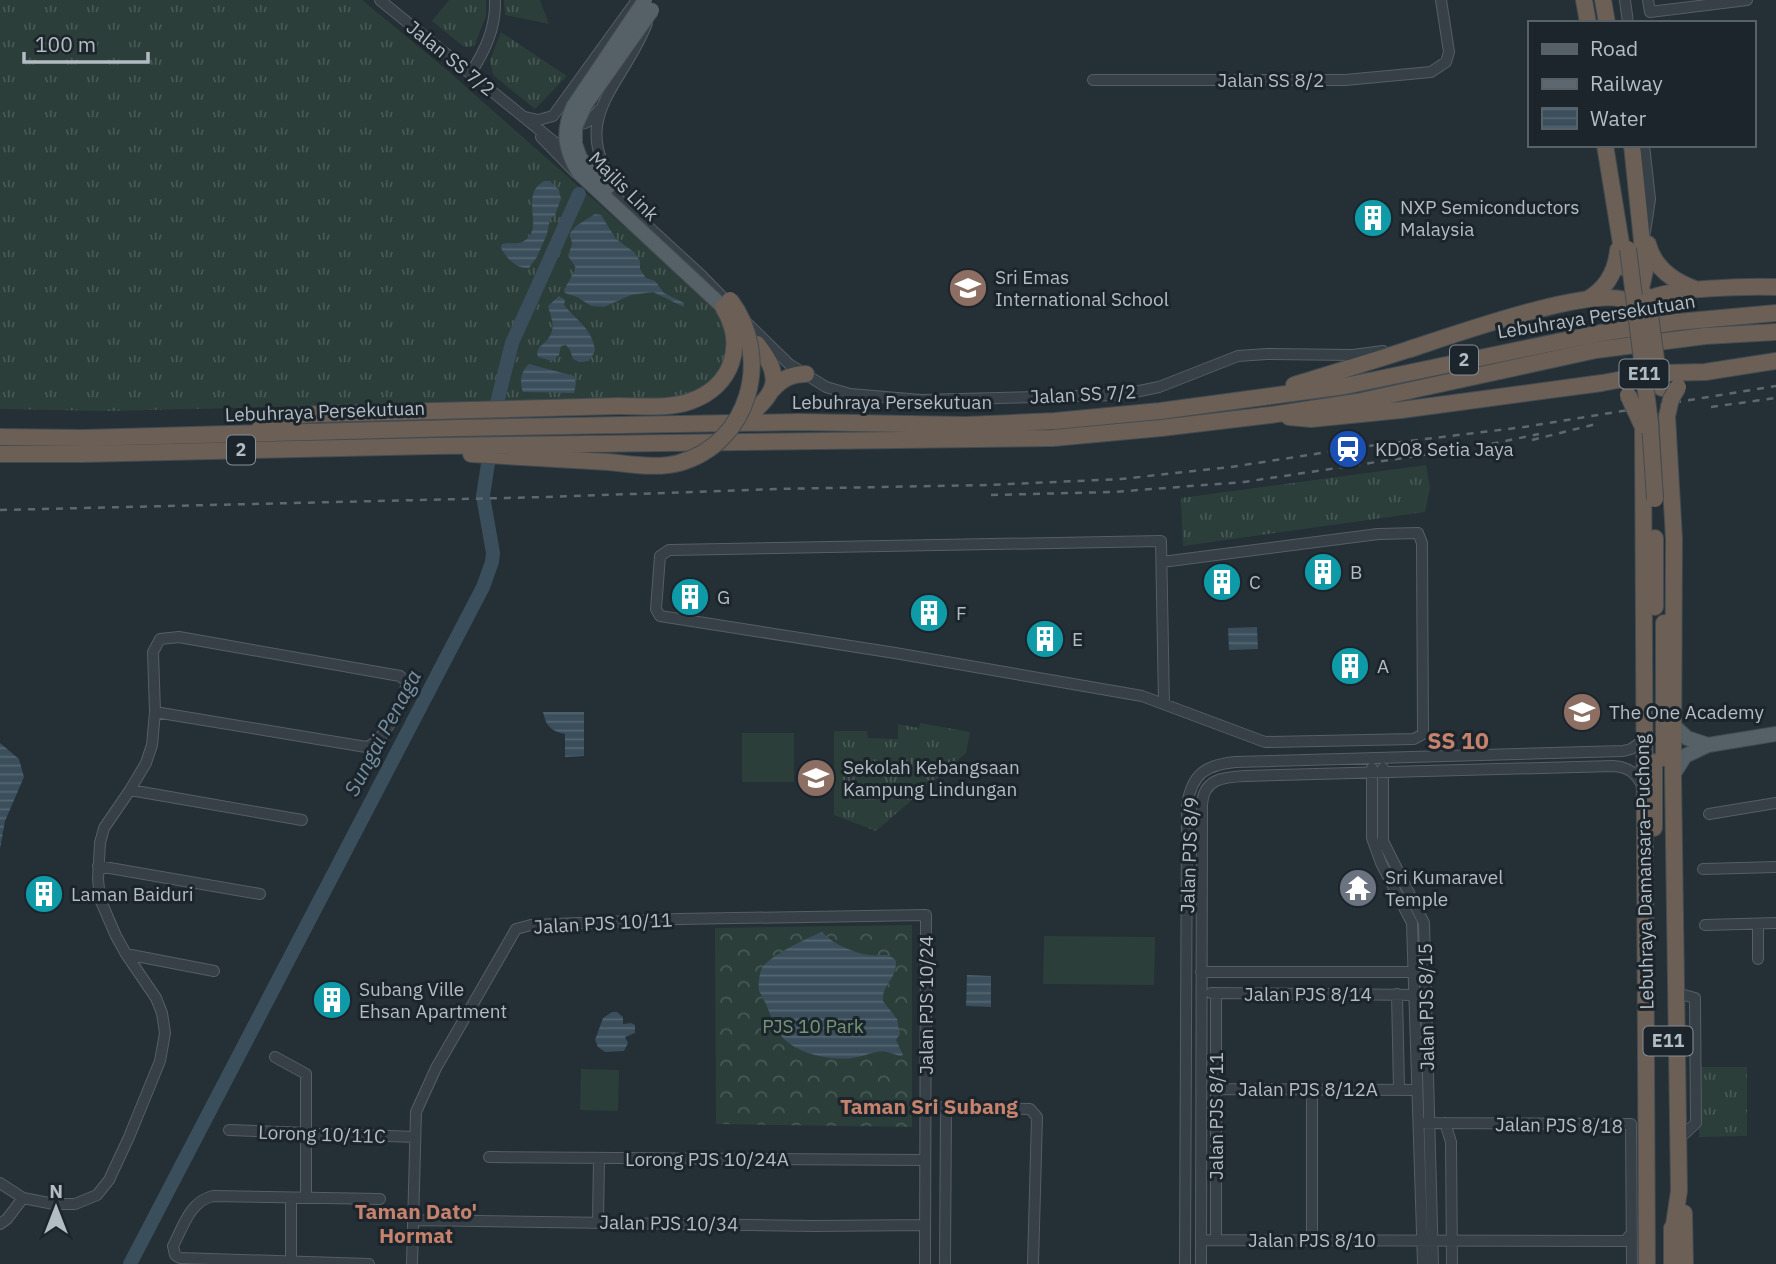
<svg xmlns="http://www.w3.org/2000/svg" width="1776" height="1264" font-family="'IBM Plex Sans',sans-serif">
	<defs>
		<pattern id="grass-tufts" width="24" height="20" patternUnits="userSpaceOnUse" patternTransform="scale(1.75)"><rect width="24" height="20" fill="#2c3e3a"/><path d="M3 7l-1-3M5 7V3M7 7l1-3M15 17l-1-3M17 17v-4M19 17l1-3" fill="none" stroke="#485855"/></pattern>
		<pattern id="forest-crowns" width="20" height="18" patternUnits="userSpaceOnUse" patternTransform="scale(1.75)"><rect width="20" height="18" fill="#2c3e3a"/><path d="M2 6a3 3 0 1 1 6 0M12 15a3 3 0 1 1 6 0" fill="none" stroke="#485855"/></pattern>
		<pattern id="water-rules" width="6" height="5" patternUnits="userSpaceOnUse" patternTransform="scale(1.75)"><rect width="6" height="5" fill="#3a4e5b"/><path d="M0 2.5h6" fill="none" stroke="#546671"/></pattern>
	</defs>
	<rect width="100%" height="100%" fill="#242f36"/>
	<path fill="url(#grass-tufts)" d="M0,0H362L448,71L701,294C712,307 729,323 730,341C731,360 716,383 699,391C689,395 677,396 666,398L109,411L0,409Z
		M449,0H486V16L474,46L464,47L432,21Z
		M504,0H540L549,24L505,15Z
		M501,32L567,76L535,109L493,75L490,60Z
		M1426,465L1430,488L1425,512L1183,546L1181,498Z
		M920,723L970,732L966,753L876,831L834,815V731H867L868,738L898,739V724L919,728Z
		M1699,1067H1747V1136L1699,1137Z"/>
	<path fill="url(#forest-crowns)" d="M912,925V1127L716,1124L715,928Z"/>
	<path fill="#2c3e3a" d="M742,733H794V782H742Z
		M1044,936L1155,937L1154,985L1043,984Z
		M581,1069L619,1070L618,1111L580,1110Z"/>
	<path fill="url(#water-rules)" d="M544,181H550L559,190L561,199L555,215L550,219L547,234L537,257L529,268C516,269 506,258 501,248L502,244C509,242 518,245 524,241C546,228 518,196 544,181Z
		M595,214L601,215L616,239L634,252L640,261V269L646,278L655,281L664,293L684,303V307L653,292L631,295L604,307L591,306L577,297L565,293L564,290L576,268L568,256L572,244L570,233L576,226Z
		M559,296L565,300L564,305C576,320 593,329 595,351L589,361L579,362L573,359L570,350L566,345L561,346L559,355L552,361L538,357L537,353C539,345 543,345 547,340C557,329 551,317 548,306Z
		M529,364L574,376L576,383L574,393L523,392C519,382 521,371 529,364Z
		M1257,627L1258,649L1229,650L1228,628Z
		M543,712H584V756L565,757V734C551,731 546,726 543,712Z
		M0,743L19,759L24,777L5,821L0,849Z
		M822,932C833,944 853,953 869,955C880,957 888,951 896,961C896,982 882,983 883,1001L897,1019L900,1034L896,1040L903,1055L900,1056C879,1048 878,1052 858,1057C836,1062 800,1055 784,1039C773,1028 768,1004 759,991C758,984 759,975 762,968C769,956 809,937 822,932Z
		M967,975L991,976V1007L966,1006Z
		M612,1012H617L623,1017V1024L631,1023L635,1025V1033L625,1037L628,1043L624,1051L605,1052L598,1047L595,1040L603,1018Z"/>
	<g fill="none" stroke-linecap="round" stroke-linejoin="round">
		<path stroke="#3a4e5b" stroke-width="14" d="M130,1264L483,587L492,562L493,553L483,496L498,399L512,343L579,194"/>
		<g stroke="#555e65" stroke-width="12">
			<path id="minor" d="M380,0L569,154
				M1625,0L1628,23
				M1648,0L1650,12L1747,0
				M470,74C485,51 496,28 495,0
				M1093,80H1345L1431,72L1446,62L1449,52L1441,0
				M525,117L538,120L553,116L637,0
				M571,120C584,129 590,121 599,110
				M541,137L576,173
				M1644,145L1650,199L1645,232
				M602,184L701,275L730,305
				M617,188C566,118 623,86 647,23
				M743,319L789,364L826,387L850,394L921,400L1120,395L1159,387L1238,356L1267,354L1353,355L1383,351
				M1162,562L1378,534L1418,533L1422,543L1423,734L1414,739L1265,742L1142,696L895,653L660,616L656,609L660,556L669,550L1161,541L1164,704
				M1372,768V838L1381,863L1412,923L1423,1264
				M1383,768V841L1424,923L1433,1264
				M130,790L302,820
				M1709,814L1776,803
				M98,866L260,894
				M1703,869L1776,867
				M1705,925L1776,923
				M126,954L214,971
				M1758,959V924
				M1201,972H1413
				M1211,993L1419,995
				M1677,993L1695,998L1696,1123L1678,1140
				M1397,994L1399,1089
				M275,1057L306,1074V1198
				M1216,1089L1417,1090
				M925,1107L1030,1109L1037,1117L1033,1264
				M1424,1123L1631,1124L1632,1264
				M1445,1123L1451,1142L1452,1264
				M229,1130L415,1137
				M489,1157L925,1160
				M0,1183L23,1198L54,1204H75L97,1195L109,1180L129,1137L160,1061L165,1033L162,1013L156,998L126,954L116,936L100,899L98,879L100,843L104,828L130,790L146,763L152,745L155,712L153,652L160,639L179,637L400,676L407,682C404,701 385,741 366,747L155,712
				M413,1220L814,1226L925,1225
				M598,1222L599,1158
				M0,1224L7,1219L23,1198
				M1201,1240L1619,1241H1625L1632,1233
				M1216,1240V993
				M1312,1240V1089
				M291,1261V1198
				M369,1264L180,1258L175,1255L173,1246C183,1227 190,1201 213,1196L380,1199
				M412,1264L416,1112L436,1068L516,929L531,925L678,919L926,915L925,1264
				M945,1264L946,1107
				M1185,1264L1187,805C1192,774 1205,765 1235,762L1623,751L1631,749L1644,740
				M1201,1264L1202,805C1203,779 1223,777 1245,776L1613,766C1629,767 1636,773 1643,787"/>
		</g>
		<g stroke="#444c53" stroke-width="16">
			<path id="major" d="M1675,727L1687,738L1708,745
				M1673,775L1685,756L1708,745L1776,734"/>
		</g>
		<g stroke="#424b52" stroke-width="18">
			<path id="highway" d="M1584,0L1588,23
				M1603,0L1607,23
				M1605,145L1625,268
				M1648,244C1654,268 1673,281 1695,289
				M1640,289L1648,300C1659,288 1755,286 1776,287
				M1588,299C1607,288 1616,271 1618,250
				M1650,377L1657,367L1663,373L1705,372L1776,361
				M1294,385C1332,373 1370,362 1407,350C1445,338 1603,280 1631,303L1642,284L1645,270L1632,145
				M772,390C782,379 791,374 806,374
				M1667,416L1674,539L1673,775L1679,1191L1672,1238
				M1289,417L1311,419L1401,410L1602,383L1634,377L1640,370L1662,388
				M741,423C772,395 788,383 757,344
				M260,428L302,415L318,414L619,406
				M1643,428L1647,1264
				M0,437L83,438L457,428L798,422L966,425L1055,421L1160,411L1345,386L1600,333L1677,322L1776,313
				M0,454H83L433,446L1053,438L1161,428L1270,415L1357,402L1596,350L1705,336L1776,332
				M471,454L608,462
				M1655,607V538
				M1664,758V623
				M1654,762V828
				M1684,1213L1685,1264
				M1672,1228V1264"/>
		</g>
		<use href="#minor" stroke="#374047" stroke-width="10"/>
		<use href="#major" stroke="#556067" stroke-width="14"/>
		<use href="#highway" stroke="#6c5f55" stroke-width="16"/>
		<path stroke="#5c676f" stroke-width="2.5" stroke-dasharray="7 7" stroke-linecap="butt" d="M1711,407L1776,398
			M1532,440L1596,424
			M991,495L1113,492L1244,482L1476,447L1539,434
			M0,510L547,497L777,489L987,485L1121,479L1231,467L1360,447L1524,427L1776,386"/>
		<g stroke="#444c53" stroke-width="16" stroke-linecap="butt">
			<path id="major-bridge" d="M645,0L573,107C562,132 565,149 579,173L723,307
				M608,187L580,158L575,144V127L585,105L652,10"/>
		</g>
		<g stroke="#424b52" stroke-width="18" stroke-linecap="butt">
			<path id="highway-bridge" d="M1628,249L1650,423L1655,499
				M1648,300L1657,367
				M1628,395L1642,425
				M619,406C641,406 670,409 691,401C733,386 746,344 723,307
				M1667,416L1671,399L1678,387
				M608,462C631,464 656,469 679,463C750,443 773,357 730,300"/>
		</g>
		<use href="#major-bridge" stroke="#556067" stroke-width="14"/>
		<use href="#highway-bridge" stroke="#6c5f55" stroke-width="16"/>
	</g>
	<defs>
		<g id="building-disc" transform="scale(2.0125)"><circle r="9.5" fill="#0f9aa8" stroke="#1d252c"/><path d="M-4-6H4V6H1V3H-1V6H-4ZM-2.5-4.3h1.7v1.8h-1.7ZM.8-4.3h1.7v1.8H.8ZM-2.5-1h1.7V.8h-1.7ZM.8-1h1.7V.8H.8Z" fill="#fff"/></g>
		<g id="school-disc" transform="scale(2.0125)"><circle r="9.5" fill="#8d6e63" stroke="#1d252c"/><path d="M0-5L7-2L0 1L-7-2ZM-4 1L0 2.5L4 1V4Q0 6-4 4Z" fill="#fff"/></g>
		<g id="station-disc" transform="scale(2.0125)"><circle r="9.5" fill="#1a4fb4" stroke="#1d252c"/><path d="M-3-6H3Q5-6 5-4V2Q5 4 3 4L4.5 6H3L1.5 4h-3L-3 6H-4.5L-3 4Q-5 4-5 2V-4Q-5-6-3-6ZM-3.5-4v3h7v-3ZM-3.5 1v1.5H-2V1ZM2 1v1.5H3.5V1Z" fill="#fff"/></g>
		<g id="university-disc" transform="scale(2.0125)"><circle r="9.5" fill="#8d6e63" stroke="#1d252c"/><path d="M0-5L7-2L0 1L-7-2ZM-4 1L0 2.5L4 1V4Q0 6-4 4Z" fill="#fff"/></g>
		<g id="temple-disc" transform="scale(2.0125)"><circle r="9.5" fill="#6b7280" stroke="#1d252c"/><path d="M0-6L5-2H3V0L6.5 2.5H4V6H1.5V3h-3V6H-4V2.5H-6.5L-3 0V-2H-5Z" fill="#fff"/></g>
	</defs>
	<g fill-rule="evenodd">
		<use href="#building-disc" x="1373" y="218"/>
		<use href="#school-disc" x="968" y="288"/>
		<use href="#station-disc" x="1348" y="449"/>
		<use href="#building-disc" x="1323" y="572"/>
		<use href="#building-disc" x="1222" y="582"/>
		<use href="#building-disc" x="690" y="597"/>
		<use href="#building-disc" x="929" y="613"/>
		<use href="#building-disc" x="1045" y="639"/>
		<use href="#building-disc" x="1350" y="666"/>
		<use href="#university-disc" x="1582" y="712"/>
		<use href="#school-disc" x="816" y="778"/>
		<use href="#temple-disc" x="1358" y="888"/>
		<use href="#building-disc" x="44" y="894"/>
		<use href="#building-disc" x="332" y="1000"/>
	</g>
	<g text-anchor="middle" stroke-width="6" stroke-linejoin="round" paint-order="stroke">
		<g fill="#1d252c" stroke="#858f96" stroke-width="2">
			<rect x="1450" y="345.5" width="28" height="29" rx="5"/>
			<rect x="1619.5" y="359.5" width="49" height="29" rx="5"/>
			<rect x="227" y="435.5" width="28" height="29" rx="5"/>
			<rect x="1643.5" y="1026.5" width="49" height="29" rx="5"/>
		</g>
		<g font-size="18" font-weight="bold" fill="#b2bcc3">
			<text x="1464" y="366">2</text>
			<text x="1644" y="380">E11</text>
			<text x="241" y="456">2</text>
			<text x="1668" y="1047">E11</text>
		</g>
		<g font-size="19" fill="#b2bcc3" stroke="#1d252c">
			<text transform="translate(451 58) rotate(39)" y="7">Jalan SS 7/2</text>
			<text x="1271" y="87">Jalan SS 8/2</text>
			<text transform="translate(624 186) rotate(45)" y="7">Majlis Link</text>
			<text transform="translate(1596 316) rotate(-9)" y="7">Lebuhraya Persekutuan</text>
			<text transform="translate(1083 394) rotate(-3)" y="7">Jalan SS 7/2</text>
			<text x="892" y="409">Lebuhraya Persekutuan</text>
			<text transform="translate(325 411) rotate(-2)" y="7">Lebuhraya Persekutuan</text>
			<text transform="translate(1189 855) rotate(-88)" y="7">Jalan PJS 8/9</text>
			<text transform="translate(1644 872) rotate(-91)" y="7">Lebuhraya Damansara–Puchong</text>
			<text transform="translate(603 923) rotate(-3)" y="7">Jalan PJS 10/11</text>
			<text x="1308" y="1001">Jalan PJS 8/14</text>
			<text transform="translate(926 1005) rotate(-90)" y="7">Jalan PJS 10/24</text>
			<text transform="translate(1426 1007) rotate(-91)" y="7">Jalan PJS 8/15</text>
			<text x="1308" y="1096">Jalan PJS 8/12A</text>
			<text transform="translate(1216 1116) rotate(-90)" y="7">Jalan PJS 8/11</text>
			<text transform="translate(1559 1125) rotate(1)" y="7">Jalan PJS 8/18</text>
			<text transform="translate(322 1134) rotate(2)" y="7">Lorong 10/11C</text>
			<text x="707" y="1166">Lorong PJS 10/24A</text>
			<text transform="translate(669 1223) rotate(1)" y="7">Jalan PJS 10/34</text>
			<text x="1312" y="1247">Jalan PJS 8/10</text>
		</g>
		<g font-size="19" fill="#b2bcc3" stroke="#1d252c" text-anchor="start">
			<text x="1400" y="214">NXP Semiconductors<tspan x="1400" dy="22">Malaysia</tspan></text>
			<text x="995" y="284">Sri Emas<tspan x="995" dy="22">International School</tspan></text>
			<text x="1375" y="456">KD08 Setia Jaya</text>
			<text x="1350" y="579">B</text>
			<text x="1249" y="589">C</text>
			<text x="717" y="604">G</text>
			<text x="956" y="620">F</text>
			<text x="1072" y="646">E</text>
			<text x="1377" y="673">A</text>
			<text x="1609" y="719">The One Academy</text>
			<text x="843" y="774">Sekolah Kebangsaan<tspan x="843" dy="22">Kampung Lindungan</tspan></text>
			<text x="1385" y="884">Sri Kumaravel<tspan x="1385" dy="22">Temple</tspan></text>
			<text x="71" y="901">Laman Baiduri</text>
			<text x="359" y="996">Subang Ville<tspan x="359" dy="22">Ehsan Apartment</tspan></text>
		</g>
		<g font-size="19" fill="#749675" stroke="#1d252c">
			<text x="813" y="1033">PJS 10 Park</text>
		</g>
		<g font-size="21" font-style="italic" fill="#7791a2" stroke="#1d252c">
			<text transform="translate(383 733) rotate(-62)" y="7">Sungai Penaga</text>
		</g>
		<g font-size="21" font-weight="bold" fill="#c5826c" stroke="#1d252c">
			<text x="929" y="1114">Taman Sri Subang</text>
			<text x="416" y="1219">Taman Dato'<tspan x="416" dy="24">Hormat</tspan></text>
		</g>
		<g font-size="23" font-weight="bold" fill="#c5826c" stroke="#1d252c">
			<text x="1458" y="749">SS 10</text>
		</g>
	</g>
	<rect x="1528" y="21" width="228" height="126" fill="#1d252c" stroke="#596168" stroke-width="2"/>
	<rect x="1542" y="44" width="35" height="10" fill="#556067" stroke="#596168" stroke-width="2"/>
	<text x="1590" y="56" font-size="21" fill="#b2bcc3">Road</text>
	<rect x="1542" y="79" width="35" height="10" fill="#5c676f" stroke="#596168" stroke-width="2"/>
	<text x="1590" y="91" font-size="21" fill="#b2bcc3">Railway</text>
	<rect x="1542" y="108" width="35" height="21" fill="url(#water-rules)" stroke="#596168" stroke-width="2"/>
	<text x="1590" y="126" font-size="21" fill="#b2bcc3">Water</text>
	<g transform="translate(56 1208)" stroke="#1d252c" stroke-width="5" paint-order="stroke">
	<path d="M0-5L12 26L0 18L-12 26Z" fill="#b2bcc3"/>
	<text y="-10" font-size="19" font-weight="bold" text-anchor="middle" fill="#b2bcc3">N</text>
	</g>
	<path d="M24 52v10h124v-10" fill="none" stroke="#b2bcc3" stroke-width="3.5"/>
	<text x="35" y="52" font-size="21" fill="#b2bcc3" stroke="#1d252c" stroke-width="5" paint-order="stroke">100 m</text>
</svg>
